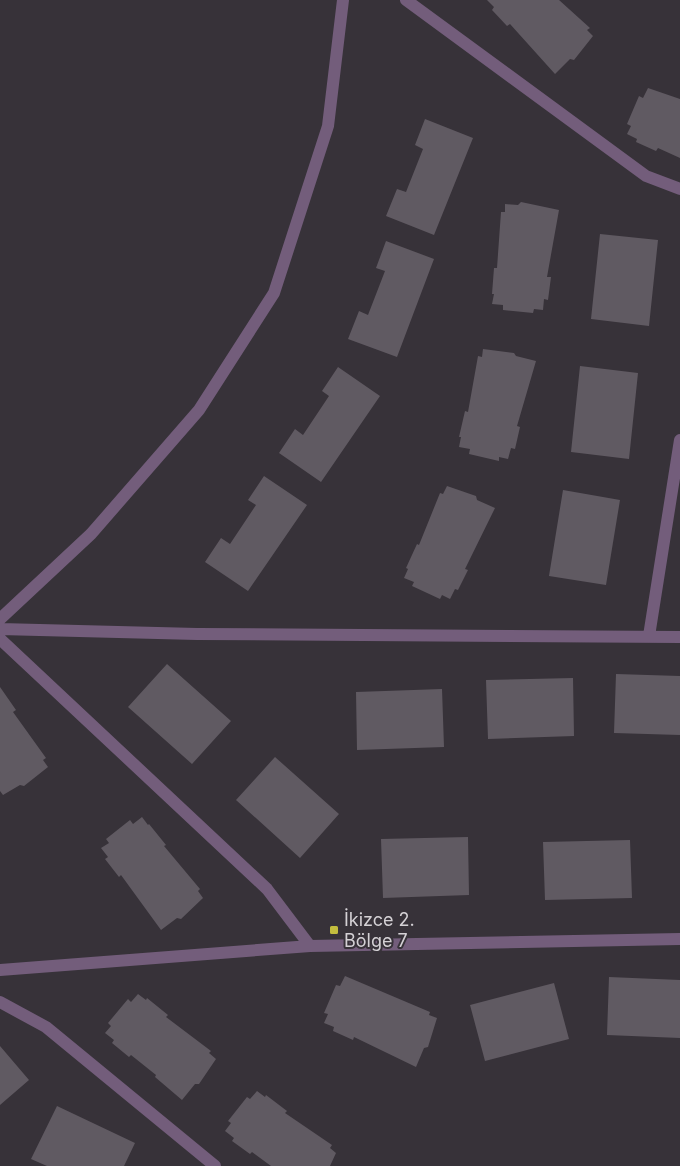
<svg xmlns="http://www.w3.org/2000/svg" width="680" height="1166" font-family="Inter,sans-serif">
	<rect width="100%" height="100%" fill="#373239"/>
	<path fill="#605a62" d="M487,0H559L590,28L587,30L593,36L574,60L570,59L555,74L510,24L507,26L492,10L494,7Z
		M648,88L680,99V158L658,148L656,151L636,142L637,139L627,134L631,126L627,124L639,96L643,98Z
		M425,119L473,138L434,235L386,216L397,189L406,192L423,149L415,145Z
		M521,202L559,210L547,277H551L548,300L544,299L543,310L534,309L533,313L503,310V305L492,304L494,294H492L494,268H497L501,212H505V204L518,205Z
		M600,234L658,240L649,326L591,319Z
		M386,241L434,259L397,357L348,339L359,311L368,315L385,271L376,268Z
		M483,349L514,353L516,356L536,361L517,426L520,427L515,449L511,448L508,459L499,457V461L469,454L470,449L459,447L461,437H459L465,411L468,412L478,356L482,357Z
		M580,366L638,373L629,459L571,452Z
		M338,367L380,396L321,482L279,453L295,429L303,435L329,396L322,391Z
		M264,476L307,505L248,591L205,562L221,538L230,544L256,505L248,500Z
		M447,486L476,496L477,500L495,508L465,569L468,570L458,590L455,589L450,599L442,595L440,599L412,586L414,582L404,578L408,569L406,568L417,544L419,545L440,493L443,494Z
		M563,490L620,500L606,585L549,576Z
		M167,664L231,721L192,764L128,707Z
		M616,674L680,676V735L614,733Z
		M573,678L574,736L488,739L486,680Z
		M0,687L16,710L13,712L46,758L43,760L48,767L24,786L20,785L3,795L0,791Z
		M442,689L444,747L357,750L356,692Z
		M275,757L339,814L300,858L236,800Z
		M142,817L148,825L149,824L166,845L164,846L200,889L198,891L203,898L181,919L177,918L161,930L121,875L119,877L105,859L108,857L101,848L109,843L106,839L130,820L133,824Z
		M468,837L469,895L383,898L381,839Z
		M630,840L632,898L545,900L543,842Z
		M345,976L430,1012L429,1015L437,1018L428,1047L424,1048L416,1067L354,1037L353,1040L333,1031L334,1027L324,1023L328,1014L324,1013L336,985L340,986Z
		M609,977L680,980V1038L607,1035Z
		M554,983L569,1039L485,1061L470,1005Z
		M138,994L146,1000L147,998L168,1015L166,1017L211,1051L209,1053L216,1059L199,1084H195L182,1100L155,1077L156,1075L131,1055L129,1057L112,1043L114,1040L105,1033L111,1026L108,1023L128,999L131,1002Z
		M0,1046L29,1080L0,1105Z
		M257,1091L265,1097L266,1095L287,1111L285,1113L332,1145L330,1148L336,1153L330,1166H271L252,1152L250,1154L232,1141L234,1138L225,1131L231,1123L228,1121L247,1097L250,1099Z
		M57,1106L135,1143L124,1166H47L31,1159Z"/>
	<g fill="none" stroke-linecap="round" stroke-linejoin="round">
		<path stroke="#735d7b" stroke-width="12" d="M406,0L646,176L680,189
			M0,619L91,534L199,410L274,293L328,126L343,0
			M0,629L197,634L680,637
			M649,636L680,440
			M0,639L267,889L310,946
			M0,970L310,946L680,939
			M0,1002L46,1027L215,1166"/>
	</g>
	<rect fill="#c3bd3e" stroke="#373239" stroke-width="2" x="329" y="925" width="10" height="10" rx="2.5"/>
	<g text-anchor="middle" stroke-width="4" stroke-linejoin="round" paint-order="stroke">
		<g font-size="18" fill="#d4d1d5" stroke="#373239" text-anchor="start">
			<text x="344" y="926">İkizce 2.<tspan x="344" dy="21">Bölge 7</tspan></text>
		</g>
	</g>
</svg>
